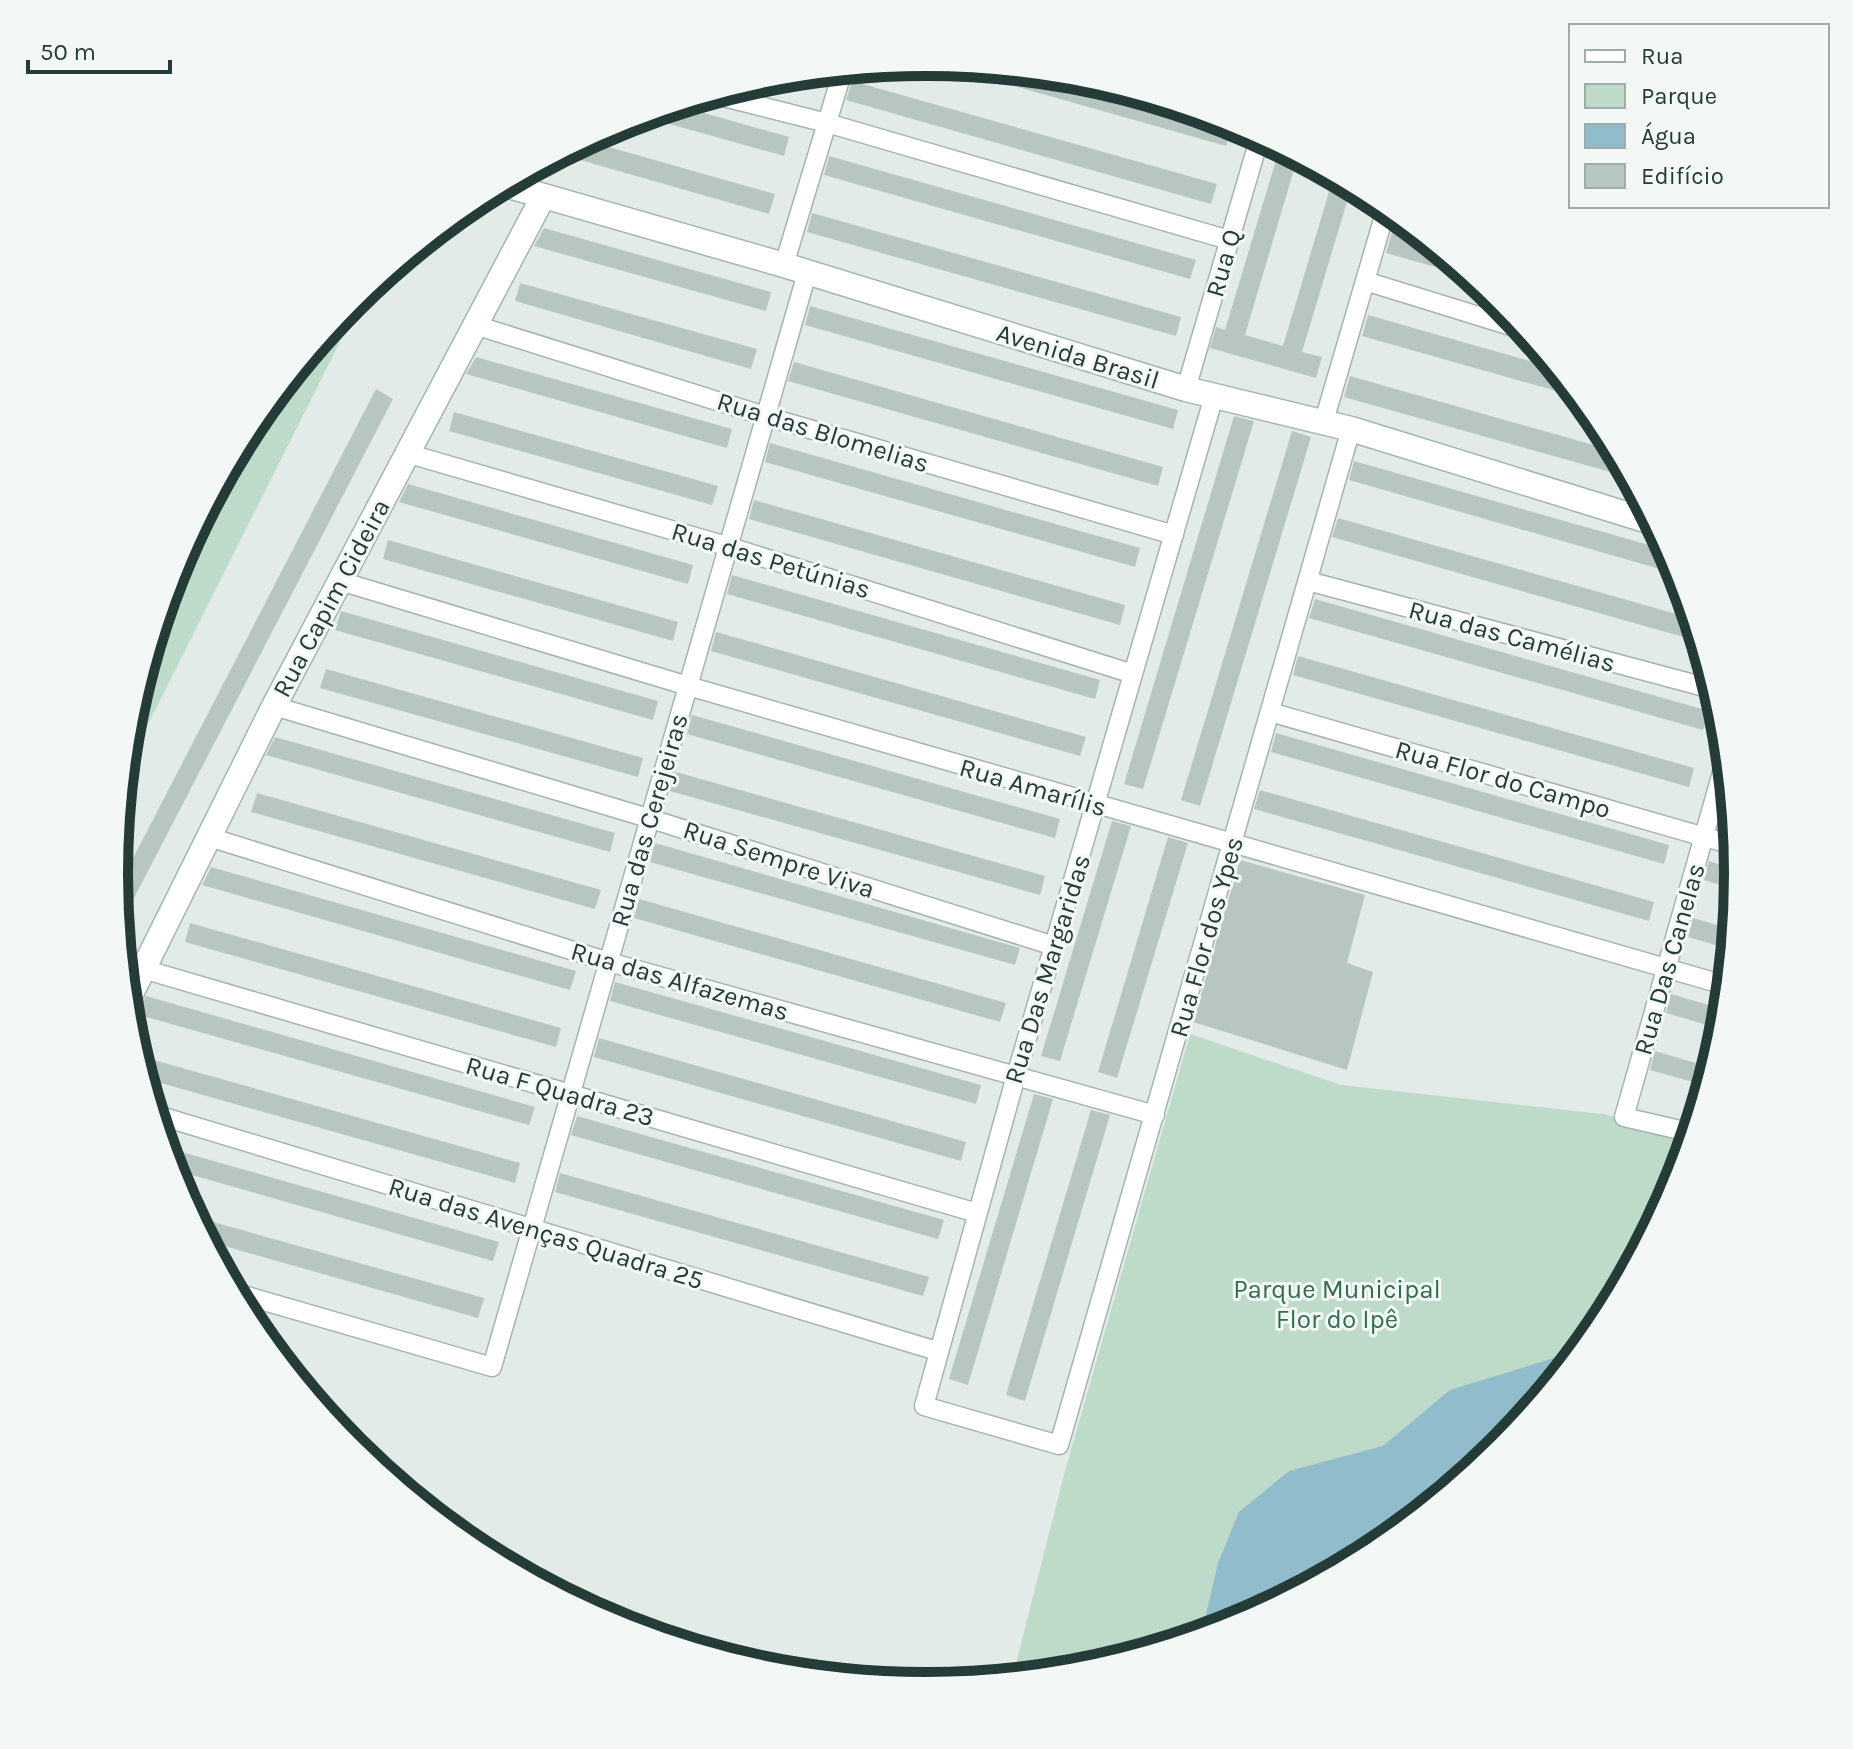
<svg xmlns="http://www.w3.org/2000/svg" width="1853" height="1749" font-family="Karla,sans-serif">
	<rect width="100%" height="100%" fill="#e3ebe8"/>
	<path fill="#bedac8" d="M368,286L124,772L130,716L176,563L251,423L352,300Z
		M1190,1034L1341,1085L1603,1114L1692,1137L1677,1186L1602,1326L1501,1449L1378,1550L1237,1625L1085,1671L1012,1679L1065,1471Z"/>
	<path fill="#90bccb" d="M1584,1349L1501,1449L1378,1550L1237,1625L1201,1636L1218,1563L1239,1512L1289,1471L1383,1446L1450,1390Z"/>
	<path fill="#b8c6c1" d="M973,67L1043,74L1232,127L1226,146L972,74Z
		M852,81L1217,184L1211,204L846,100Z
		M676,105L789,137L784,156L641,116Z
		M584,140L775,194L769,214L559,154Z
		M1280,147L1298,156L1245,335L1283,346L1334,175L1352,185L1302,352L1322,357L1316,378L1210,348L1216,327L1225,330Z
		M829,156L1196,260L1190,279L824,175Z
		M812,213L1181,317L1176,336L807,232Z
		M544,228L771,292L766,311L534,246Z
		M1392,232L1432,243L1474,278L1386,253Z
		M520,283L757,349L751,369L515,301Z
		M810,306L1178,410L1173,429L805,325Z
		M1368,315L1558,369L1581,398L1362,336Z
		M476,357L732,429L727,448L466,374Z
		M794,362L1163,467L1158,486L788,381Z
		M1350,376L1618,452L1632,478L1344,397Z
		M376,389L393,399L119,927L116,891Z
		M454,412L718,486L712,505L449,431Z
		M1234,416L1254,421L1143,789L1124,784Z
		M1292,431L1311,437L1200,806L1181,800Z
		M770,443L1140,548L1135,567L765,462Z
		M1354,461L1670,551L1681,575L1349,480Z
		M408,484L693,565L688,584L399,502Z
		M754,500L1125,605L1120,625L749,519Z
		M1338,518L1694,619L1701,642L1332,537Z
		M388,540L678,622L673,641L383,559Z
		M732,575L1100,680L1095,699L727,594Z
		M1315,599L1709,711L1703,730L1309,618Z
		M341,611L658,701L653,720L335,630Z
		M716,632L1086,737L1080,756L711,651Z
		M1298,656L1694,768L1689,787L1293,675Z
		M326,669L643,758L638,777L320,688Z
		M692,715L1060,819L1055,838L687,734Z
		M1276,733L1669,845L1664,864L1271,752Z
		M275,737L615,833L610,852L266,755Z
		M676,772L1045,876L1040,895L670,791Z
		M1260,790L1654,902L1649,921L1254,809Z
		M257,793L601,890L595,909L251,812Z
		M1112,821L1131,826L1060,1061L1041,1056Z
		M1168,837L1188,843L1117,1078L1098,1072Z
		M655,843L1020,948L1015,965L650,862Z
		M1240,860L1365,895L1347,963L1373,972L1347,1070L1193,1022Z
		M1709,861L1738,870V890L1704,880Z
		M211,867L576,971L570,990L202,885Z
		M639,899L1006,1003L1000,1022L634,918Z
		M1693,918L1734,930L1732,950L1688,937Z
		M190,923L561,1028L556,1047L185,942Z
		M615,982L981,1085L976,1104L610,1001Z
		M1671,994L1726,1010L1724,1030L1666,1013Z
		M146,996L535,1107L529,1125L136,1014Z
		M599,1038L966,1142L961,1161L594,1057Z
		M1655,1051L1713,1068L1707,1086L1650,1070Z
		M136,1055L520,1163L515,1183L143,1078Z
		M1034,1094L1053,1099L968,1385L949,1379Z
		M1091,1110L1110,1115L1025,1401L1006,1395Z
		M577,1116L944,1220L938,1239L571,1135Z
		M164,1147L499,1242L493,1261L171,1169Z
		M560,1173L929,1277L923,1296L555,1192Z
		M192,1216L484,1298L478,1318L210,1242L208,1246Z"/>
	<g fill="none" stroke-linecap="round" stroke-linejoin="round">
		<g stroke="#a6b3af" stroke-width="21">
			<path id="street" d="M712,94L827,123L1229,240
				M784,265L843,70
				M1365,281L1527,331
				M475,325L768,417L1174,535
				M1186,389L1260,136
				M1214,396L1016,1076L924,1406L1059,1445L1351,429
				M1324,421L1387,206
				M406,453L730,547L1133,674
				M340,581L688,686L1728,986
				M1308,581L1716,690
				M274,706L648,818L1054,946
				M1270,712L1736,846
				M209,837L609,962L1155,1115
				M143,969L977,1213
				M154,1114L937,1351
				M1693,1133L1624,1117L1727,755
				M233,1292L492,1367L807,273"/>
		</g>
		<g stroke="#a2b6b1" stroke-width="27">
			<path id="secondary" d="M502,184L784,265L1186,389L1351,429L1655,523
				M127,1002L274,706L543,197"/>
		</g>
		<use href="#street" stroke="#fff" stroke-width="18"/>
		<use href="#secondary" stroke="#fff" stroke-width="24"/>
	</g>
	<g text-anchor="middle" stroke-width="6" stroke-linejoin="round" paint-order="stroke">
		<g font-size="26" fill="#243b37" stroke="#f3f8f6">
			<text transform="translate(1223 263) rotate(-74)" y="9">Rua Q</text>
			<text transform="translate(1078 356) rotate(17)" y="9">Avenida Brasil</text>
			<text transform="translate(823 432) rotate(17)" y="9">Rua das Blomelias</text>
			<text transform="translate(771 560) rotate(17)" y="9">Rua das Petúnias</text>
			<text transform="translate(331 598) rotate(-62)" y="9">Rua Capim Cideira</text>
			<text transform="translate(1512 636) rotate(15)" y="9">Rua das Camélias</text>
			<text transform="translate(1503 779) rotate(16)" y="9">Rua Flor do Campo</text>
			<text transform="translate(1033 787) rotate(16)" y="9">Rua Amarílis</text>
			<text transform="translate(649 820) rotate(-74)" y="9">Rua das Cerejeiras</text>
			<text transform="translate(779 859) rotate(18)" y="9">Rua Sempre Viva</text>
			<text transform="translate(1206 937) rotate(-74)" y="9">Rua Flor dos Ypes</text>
			<text transform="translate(1669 959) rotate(-74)" y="9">Rua Das Canelas</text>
			<text transform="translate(1047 969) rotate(-73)" y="9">Rua Das Margaridas</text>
			<text transform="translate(680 981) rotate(16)" y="9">Rua das Alfazemas</text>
			<text transform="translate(560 1091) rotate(16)" y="9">Rua F Quadra 23</text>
			<text transform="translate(546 1233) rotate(17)" y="9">Rua das Avenças Quadra 25</text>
		</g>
		<g font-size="26" fill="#326d4f" stroke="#f3f8f6">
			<text x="1337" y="1298">Parque Municipal<tspan x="1337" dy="30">Flor do Ipê</tspan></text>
		</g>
	</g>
	<path d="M0 0H1853V1749H0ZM128 874a798 798 0 1 1 1596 0a798 798 0 1 1-1596 0Z" fill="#f3f8f6" fill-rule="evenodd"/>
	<path fill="none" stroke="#243b37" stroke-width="10" d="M128 874a798 798 0 1 1 1596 0a798 798 0 1 1-1596 0Z"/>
	<rect x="1569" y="24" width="260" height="184" fill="#f3f8f6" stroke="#a0acaa" stroke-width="2"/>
	<rect x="1585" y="50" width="40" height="12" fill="#ffffff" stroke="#a0acaa" stroke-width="2"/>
	<text x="1641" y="64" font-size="24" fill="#243b37">Rua</text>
	<rect x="1585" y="84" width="40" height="24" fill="#bedac8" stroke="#a0acaa" stroke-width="2"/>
	<text x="1641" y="104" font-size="24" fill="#243b37">Parque</text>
	<rect x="1585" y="124" width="40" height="24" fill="#90bccb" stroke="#a0acaa" stroke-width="2"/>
	<text x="1641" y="144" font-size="24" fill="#243b37">Água</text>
	<rect x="1585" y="164" width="40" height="24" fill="#b8c6c1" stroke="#a0acaa" stroke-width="2"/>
	<text x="1641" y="184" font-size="24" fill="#243b37">Edifício</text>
	<path d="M28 60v12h142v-12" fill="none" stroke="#243b37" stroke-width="4"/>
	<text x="40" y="60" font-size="24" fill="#243b37" stroke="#f3f8f6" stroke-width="6" paint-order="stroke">50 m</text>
</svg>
